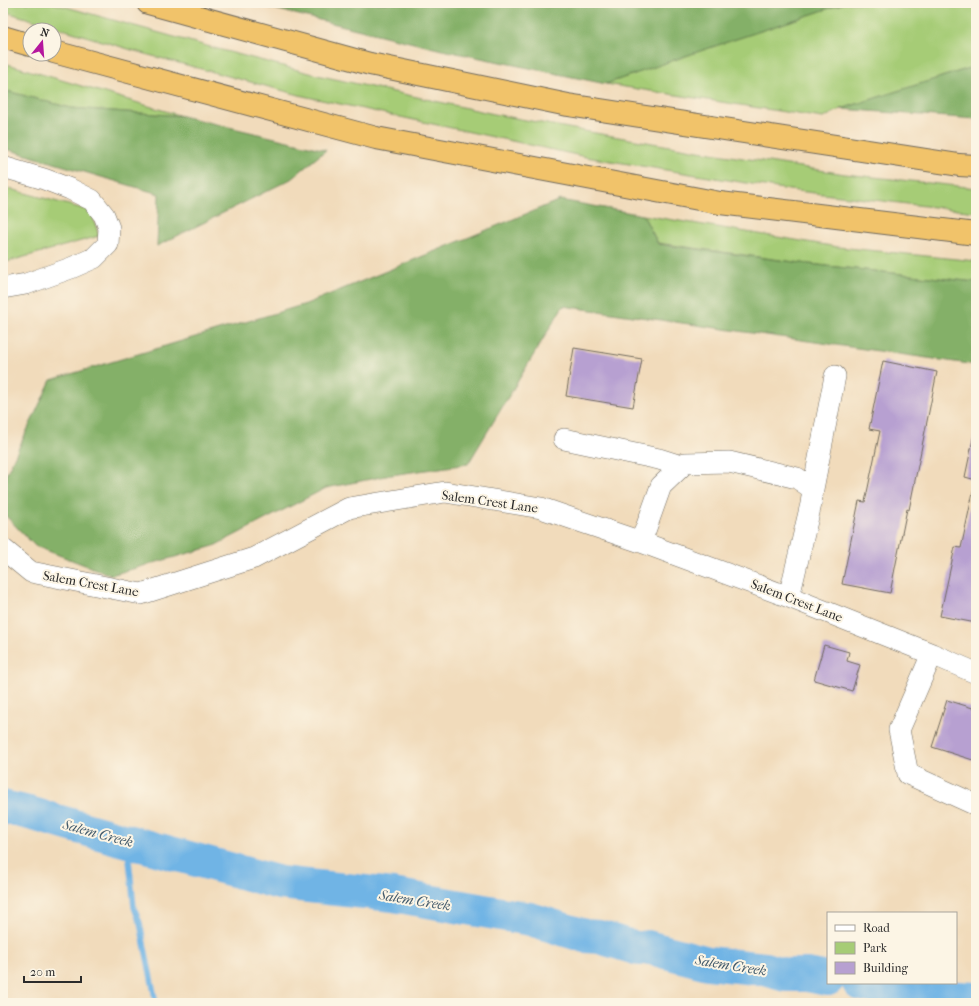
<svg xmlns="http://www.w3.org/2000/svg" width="979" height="1006" font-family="'IM FELL French Canon',serif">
	<rect width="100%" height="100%" fill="#fcf5e5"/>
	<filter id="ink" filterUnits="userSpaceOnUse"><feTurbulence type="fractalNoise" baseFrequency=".025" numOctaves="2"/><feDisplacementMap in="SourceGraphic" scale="8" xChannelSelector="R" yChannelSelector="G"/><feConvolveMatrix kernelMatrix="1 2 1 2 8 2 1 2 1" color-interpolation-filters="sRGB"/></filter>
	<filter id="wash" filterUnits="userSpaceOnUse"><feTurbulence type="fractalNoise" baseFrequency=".012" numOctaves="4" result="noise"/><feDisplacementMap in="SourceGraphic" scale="16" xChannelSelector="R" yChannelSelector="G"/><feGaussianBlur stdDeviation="0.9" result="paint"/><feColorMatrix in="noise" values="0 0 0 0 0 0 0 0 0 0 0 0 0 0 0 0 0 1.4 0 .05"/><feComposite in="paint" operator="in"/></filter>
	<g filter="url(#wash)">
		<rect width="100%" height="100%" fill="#f1dbbb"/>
		<path fill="#a6cc76" stroke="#687c50" d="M3,3H52L214,48L317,75L494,114L584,131L698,151L845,174L976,188V212L789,190L586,157L303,96L145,54L3,11Z
			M845,3H976V66L841,109L823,118L606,84L697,52Z
			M3,63L11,65L182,116L71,108L3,90Z
			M3,187L91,211L99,236L3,263Z
			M643,215L838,247L976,261V282L809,264L658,243Z"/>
		<path fill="#84b067" stroke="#586e49" d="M250,3H845L697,52L606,84L442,50Z
			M976,66V119L841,109Z
			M3,90L71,108L182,116L326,150L291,179L157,246L159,194L3,148Z
			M560,200L643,215L658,244L809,264L976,282V365L563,306L468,464L391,475L326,488L214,546L111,575L35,546L3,513V481L51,380L306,304Z"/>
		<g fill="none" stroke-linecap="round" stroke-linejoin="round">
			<path stroke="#6fb4e5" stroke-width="5.5" d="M127,841L134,907L140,923L156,1003
				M970,998L973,1003"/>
			<path stroke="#6fb4e5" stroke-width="34" d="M3,807L29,813L127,841L280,883L393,895L530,919L585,936L599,937L639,949L647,947L708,963L765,969L785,975H807L828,979
				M859,983L889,991L904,990L939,997L976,999"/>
		</g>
		<g id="blocks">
			<path fill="#b7a0d1" d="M574,348L642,359L633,407L566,396Z
				M883,361L937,372L909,510L907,509L890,593L842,584L859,501L865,502L880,431L869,429Z
				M975,430H976V480L965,477Z
				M975,483H976V623L940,616L955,547L961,548Z
				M824,645L849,652L847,661L860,665L852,691L814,680Z
				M947,700L976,709V761L932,747Z"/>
		</g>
	</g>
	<g filter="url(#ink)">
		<use href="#blocks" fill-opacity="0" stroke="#70695d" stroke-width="1"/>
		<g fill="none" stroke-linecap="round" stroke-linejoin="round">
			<g stroke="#70695d" stroke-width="22">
				<path id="minor" d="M3,167L44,179L70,189L92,200L104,215L109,228L108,244L94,258L71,268L26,284L3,288
					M564,439L659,459L681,466
					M813,489L835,376
					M641,542L661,486L685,463L729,462L797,478L813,489L811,504L789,597
					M3,549L31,572L141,594L254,558L349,508L445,492L541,508L641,542L789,597L932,654L976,673
					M932,654L899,730L908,774L976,805"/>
			</g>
			<g stroke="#70695d" stroke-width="24">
				<path id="highway" d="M148,3L370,64L568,105L959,165L976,166
					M3,37L30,45
					M54,52L376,138L720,203L976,234"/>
			</g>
			<use href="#minor" stroke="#fff" stroke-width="21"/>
			<use href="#highway" stroke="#f1c36a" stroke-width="22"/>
		</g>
	</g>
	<g text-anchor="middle" stroke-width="4" stroke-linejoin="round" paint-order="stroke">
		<g font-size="13" fill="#2b2b2b" stroke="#fcf5e5">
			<text transform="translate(490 501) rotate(8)" y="5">Salem Crest Lane</text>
			<text transform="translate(91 583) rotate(10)" y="5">Salem Crest Lane</text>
			<text transform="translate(797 600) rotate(21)" y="5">Salem Crest Lane</text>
		</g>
		<g font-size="14" font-style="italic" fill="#435b6c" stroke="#fcf5e5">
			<text transform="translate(98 833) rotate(15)" y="5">Salem Creek</text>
			<text transform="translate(415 900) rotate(9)" y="5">Salem Creek</text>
			<text transform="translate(731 965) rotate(9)" y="5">Salem Creek</text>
		</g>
	</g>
	<rect width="979" height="1006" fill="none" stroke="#fcf5e5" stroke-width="16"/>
	<rect x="827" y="912" width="130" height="72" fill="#fcf5e5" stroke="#a8a49b"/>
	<rect x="835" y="925" width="20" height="6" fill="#ffffff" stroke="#a8a49b"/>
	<text x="863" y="932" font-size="12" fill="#2b2b2b">Road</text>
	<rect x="835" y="942" width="20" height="12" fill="#a6cc76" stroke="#a8a49b"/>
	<text x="863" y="952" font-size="12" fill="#2b2b2b">Park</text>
	<rect x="835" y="962" width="20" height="12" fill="#b7a0d1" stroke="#a8a49b"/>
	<text x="863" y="972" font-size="12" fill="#2b2b2b">Building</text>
	<g transform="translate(42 42) rotate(17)"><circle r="19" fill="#fcf5e5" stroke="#a8a49b"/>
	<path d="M0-3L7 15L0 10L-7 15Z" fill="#b5179e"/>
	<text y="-6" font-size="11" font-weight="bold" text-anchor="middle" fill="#2b2b2b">N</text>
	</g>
	<path d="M24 976v6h57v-6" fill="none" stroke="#2b2b2b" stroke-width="2"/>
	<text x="30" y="976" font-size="12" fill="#2b2b2b" stroke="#fcf5e5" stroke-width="3" paint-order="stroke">20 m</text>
</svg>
